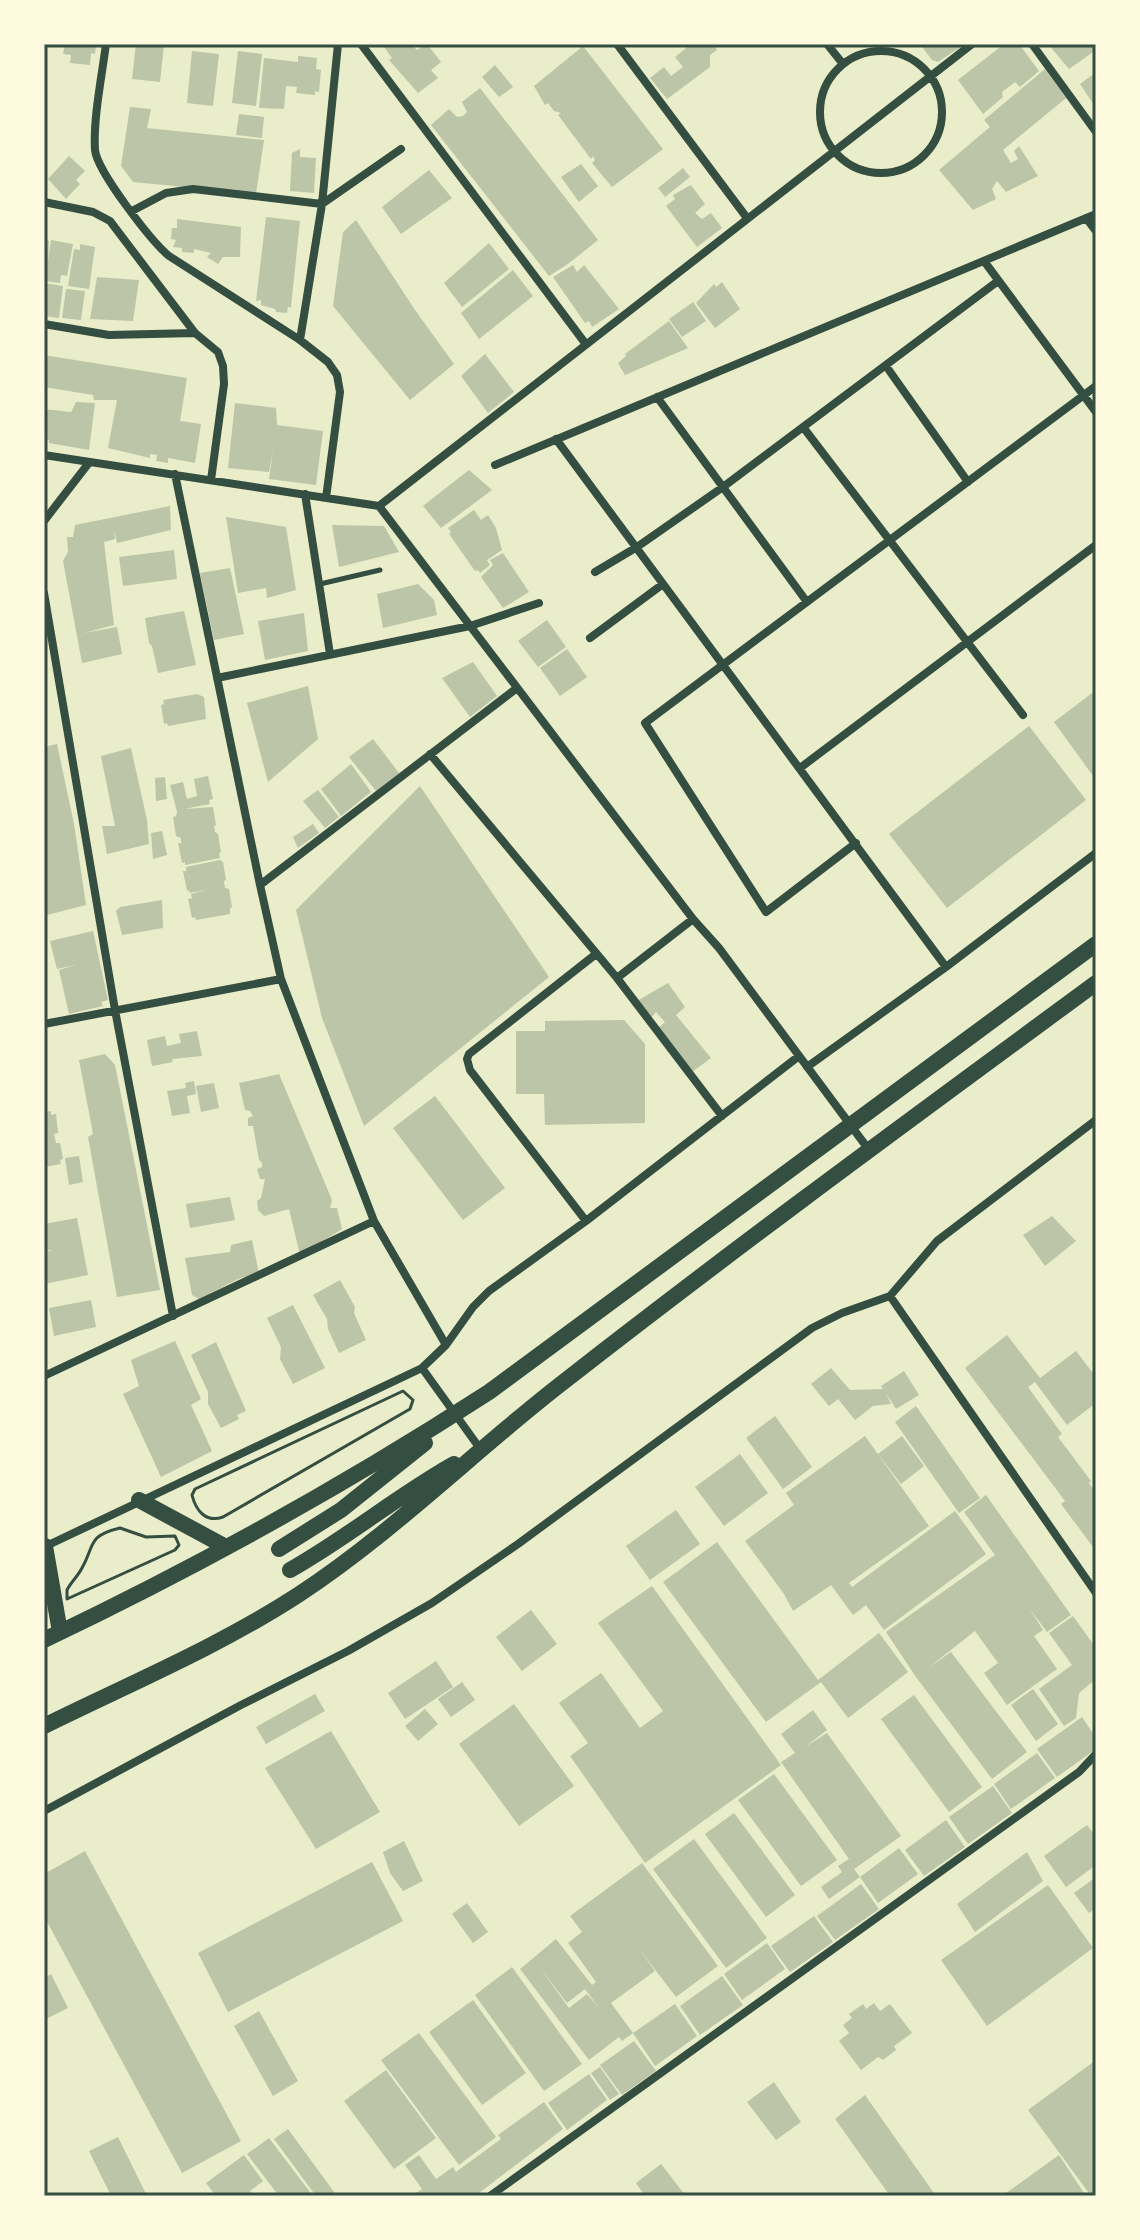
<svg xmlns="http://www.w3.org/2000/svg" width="1140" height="2240" font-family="Barlow,sans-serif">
	<rect width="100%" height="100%" fill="#e9edc9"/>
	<path fill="#bcc5a7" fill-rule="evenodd" d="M65,44H96L95,54L91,53L90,65L70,63L71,55L63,54Z
		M136,44L164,45L160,82L132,79Z
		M382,44H418L414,47L417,50L427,44L441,62L431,70L438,78L418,93L389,60L392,58Z
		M691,44H713L717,50L710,55V67L667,99L650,78L664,67L671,76L683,67L675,57Z
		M920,44H965L938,62L932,60Z
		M1004,44H1019L1039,71L1020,87L1015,82L1002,92L1003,97L983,114L958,80Z
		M1048,44H1094L1096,50L1069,69Z
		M583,46L663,149L612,187L592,163L595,160L593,156L591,159L558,115L561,113L554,111L548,103L545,105L534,86Z
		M192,51L219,54L213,106L187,103Z
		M238,51L262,54L256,106L232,103Z
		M298,56L317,58L316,69L321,70L319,92L315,91V95L296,93L297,87L286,86L284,109L259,108L264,58L298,62Z
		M495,65L513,87L499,97L482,77Z
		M1045,69L1066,98L1003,150L1011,163L1018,159L1014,151L1019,146L1038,176L1006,192L997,181L992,189L996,199L973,210L939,170L990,127L984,120Z
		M1096,72V108L1080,84Z
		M480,88L598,240L568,264L549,276L431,125L449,109L457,117L463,116L467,112L462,102Z
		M130,107L151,109L147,128L264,140L256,194L133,182L121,166Z
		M239,114L264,117L262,138L236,135Z
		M300,149V157L316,158L314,193L290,191L292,153Z
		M69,156L85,171L76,180L80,184L66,199L48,179Z
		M581,164L598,186L579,202L561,177Z
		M683,168L690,177L665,197L658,188Z
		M429,170L452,198L401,234L382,207Z
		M691,185L705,204L695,213L702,219L711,213L722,228L697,247L666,206L675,199L673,195Z
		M266,217L300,221L291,307H288L287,313L276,312L275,309L261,305V300L256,301Z
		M177,219L241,227L240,257H223L218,264L207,257L211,253L194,249V253L182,252V248L173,247L176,240L171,239L172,228H177Z
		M356,220L415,310L454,364L410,400L333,306L343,232Z
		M44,240L49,241L48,261L51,240L73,244L67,276L61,275L60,283L44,281Z
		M489,243L509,269L462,307L444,283Z
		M80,244L95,247L89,289L68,286L74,249L80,250Z
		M573,265L577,272L584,265L619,309L592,327L589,321L585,323L553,277Z
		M513,270L533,296L479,339L461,313Z
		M97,277L139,280L133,321L90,319Z
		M722,282L740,309L715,328L696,303L714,284L716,287Z
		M44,283L63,286L59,318L44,316Z
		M66,289L85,291L81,320L62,318Z
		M693,302L706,321L682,337L669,319Z
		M669,321L688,348L625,375L618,363L626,356L625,354Z
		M485,354L514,392L488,413L461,376Z
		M44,355L187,378L180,421L201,424L195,463L168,458V463L156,461L157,455L150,454V458L108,448L117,400H94L93,395L44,387Z
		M76,402L95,403L89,450L49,443V440L44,439V409L71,412Z
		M235,403L276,408L277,425L323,431L316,485L269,479L273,451L269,472L228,468Z
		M469,470L492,490L441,528L423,506Z
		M170,506L171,530L117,543L114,529L115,539L104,542L114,625L84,633L117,627L122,654L82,663L63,561L68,552L67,537H73L75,525Z
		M474,510L481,520L488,515L496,528L502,550L487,560L490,565L480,573L478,570L475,571L449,534L451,532L448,528Z
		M226,517L286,527L296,590L267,598L266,588L238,593Z
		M332,525L384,526L399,552L339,567Z
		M174,550L177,579L123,586L119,557Z
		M503,553L529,592L503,608L481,577L493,565L490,560Z
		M230,568L244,634L214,640L200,573Z
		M418,584L434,600L437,615L383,628L377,594Z
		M184,611L196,665L158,673L152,646L149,643L145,618Z
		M304,613L308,651L265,660L258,621Z
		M547,620L566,647L538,667L518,641Z
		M567,649L587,677L560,696L540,668Z
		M473,662L497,696L470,717L442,678Z
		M308,686L318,739L268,782L247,703Z
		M1096,690V780L1054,722Z
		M197,694L204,697L206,719L168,726L167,723L164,724L161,705L164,704L163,700Z
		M1029,726L1086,800L947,908L889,834Z
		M373,739L399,773L376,791L349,757Z
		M57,744L74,824L86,905L47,915L44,903V747Z
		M131,748L147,820L149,844L107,854L102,826H115L101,756Z
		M351,764L371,792L341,816L321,789Z
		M208,776L213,799L209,800L210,804L184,809L213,807L216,825L214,826L215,832L218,834L221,852L219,853L220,858L185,865V862L182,863L178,843H181V838L176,836L173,817L176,816L177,812L170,785L183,782L187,799L197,796L194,779Z
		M165,777L167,799L156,801L155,778Z
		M420,786L549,977L364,1126L322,1018L296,910Z
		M318,790L339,817L325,828L303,801Z
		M313,824L319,833L298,848L293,837Z
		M162,831L167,855L153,859L151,833Z
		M220,860L223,862L226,880L224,881L225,888L229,889L232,907L230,908V914L196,920L195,917L192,918L188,899L192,898L191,894L205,890L190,893L189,890L187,891L183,871H186V867Z
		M162,900L163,928L122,935L116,911L120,907Z
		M93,931L108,1000L101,1002L103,1006L69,1014L59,970L76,965L57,969L50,941Z
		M668,983L685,1007L676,1015L711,1058L692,1072L658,1028L665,1022L656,1012L651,1018L637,1001Z
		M624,1020L645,1044V1123L545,1125L544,1094H516V1031H545V1021Z
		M197,1031L202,1056L172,1059L173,1062L152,1066L147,1040L165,1036L167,1046L181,1043L179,1034Z
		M105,1054L115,1065L160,1290L117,1297L88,1137L93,1134L79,1060Z
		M279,1074L332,1200L330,1208H337L342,1229L300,1255L289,1209L264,1216L258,1210L257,1201L261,1198L265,1179H260L257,1169L262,1167V1163L259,1160L253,1126H248V1118L253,1116L250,1111L245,1110L239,1083Z
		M194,1081L196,1094L187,1096L190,1113L172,1116L167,1091L186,1088L185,1083Z
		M214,1083L219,1108L201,1112L196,1086Z
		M435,1096L505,1188L463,1220L393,1128Z
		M51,1111V1115L56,1114L58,1133L54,1134L56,1143H60L63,1159L60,1160L61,1164L44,1167V1112Z
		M79,1156L83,1182L69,1185L65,1158Z
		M230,1197L235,1220L190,1228L186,1204Z
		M1052,1216L1076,1241L1045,1266L1023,1235Z
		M77,1218L88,1275L44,1284V1252L53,1250H44V1224Z
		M252,1240L259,1273L238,1279L199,1299L192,1295L185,1258L230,1252L231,1245Z
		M340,1280L355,1307L354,1313L366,1340L339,1353L328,1329L327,1319L313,1295Z
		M91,1300L96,1327L54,1336L49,1308Z
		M293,1305L325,1368L293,1384L280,1359L281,1347L267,1318Z
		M1007,1335L1040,1378L1076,1351L1096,1377V1403L1067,1425L1035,1382L1028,1387L1062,1434L1058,1437L1091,1481L1089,1483L1096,1493V1551L1061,1504L1065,1501L965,1368Z
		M175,1341L201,1399L191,1405L212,1451L161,1477L123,1394L139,1386L131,1360Z
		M216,1342L246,1411L237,1415L239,1419L221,1428L208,1404V1392L191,1355Z
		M831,1368L850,1390L883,1389L881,1386L904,1371L919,1395L896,1409L886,1393L891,1404L873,1406L855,1420L838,1399L829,1406L811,1384Z
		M916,1406L980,1498L959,1513L895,1422Z
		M775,1416L812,1467L783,1489L746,1438Z
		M865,1436L929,1526L849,1583L852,1587L955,1511L986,1554L884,1630L866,1605L853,1615L831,1585L793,1611L784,1594L745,1541L794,1505L786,1493Z
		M902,1436L924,1466L901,1484L878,1454Z
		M740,1454L768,1493L724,1526L695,1487Z
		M986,1495L1071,1615L1047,1632L1029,1608L1043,1630L1034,1636L1057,1669L1007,1705L984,1673L998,1663L975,1631L928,1668L951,1652L1027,1752L992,1779L916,1677L886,1632L995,1555L964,1512Z
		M676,1510L700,1544L650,1580L626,1546Z
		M717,1542L818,1680L879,1633L908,1672L848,1718L821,1682L766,1722L663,1582Z
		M652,1586L781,1765L645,1863L570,1756L588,1743L559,1703L601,1673L640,1728L663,1711L598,1623Z
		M531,1610L557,1644L522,1671L496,1637Z
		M1073,1616L1096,1648V1679L1079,1693L1076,1718L1064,1726L1039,1689L1072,1665L1049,1633Z
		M436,1661L453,1687L405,1719L388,1693Z
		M462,1682L475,1700L451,1717L438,1699Z
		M1033,1689L1058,1724L1036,1741L1011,1705Z
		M315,1694L325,1711L266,1744L256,1727Z
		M914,1695L982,1787L949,1812L881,1719Z
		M514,1704L574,1786L519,1826L459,1744Z
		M425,1709L438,1724L418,1741L405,1726Z
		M813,1710L827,1730L805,1747L827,1733L901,1836L854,1869L860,1877L829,1899L821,1887L842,1872L838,1866L849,1859L781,1762L795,1753L781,1734Z
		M1082,1717L1096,1738V1749L1057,1777L1037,1749Z
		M331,1731L380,1812L316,1849L265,1768Z
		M1037,1753L1055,1778L1011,1809L994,1784Z
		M774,1774L837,1860L801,1886L738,1800Z
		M993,1786L1012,1813L968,1844L949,1817Z
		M734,1813L795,1895L766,1917L705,1834Z
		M946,1820L965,1847L924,1876L905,1850Z
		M1087,1825L1096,1837V1865L1066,1887L1044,1856Z
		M694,1839L767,1938L726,1968L653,1869Z
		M404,1841L423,1881L403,1891L390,1873L383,1852Z
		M899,1848L918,1874L878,1903L860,1877Z
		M85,1851L241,2141L182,2173L44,1916V1874Z
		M1027,1852L1043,1881L975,1932L957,1904Z
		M372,1862L403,1921L228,2012L198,1953Z
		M642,1863L718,1966L676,1997L637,1946L655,1971L611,2003L633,2033L622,2041L619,2037L589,2060L520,1969L556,1939L592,1985L596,1982L568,1943L582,1932L570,1916ZM538,1965L567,2003L585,1989L599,2008L587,1994L569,2008Z
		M1096,1877V1908L1089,1913L1074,1893Z
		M861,1884L879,1909L835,1940L817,1916Z
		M1048,1885L1093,1948L987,2026L941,1960Z
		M467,1903L488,1932L473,1943L452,1914Z
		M814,1916L833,1942L790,1972L771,1946Z
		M767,1943L785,1969L742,2000L724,1974Z
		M512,1967L582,2064L544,2091L475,1995Z
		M51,1974L68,2008L44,2020V1978Z
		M722,1976L743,2005L700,2035L680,2006Z
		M473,2000L526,2073L482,2105L429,2032Z
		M874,2003L880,2011L890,2004L912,2033L894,2046L896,2050L883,2060L878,2057L861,2070L839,2041L849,2033L843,2025L852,2018L849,2014L863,2004L866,2009Z
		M675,2004L697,2036L655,2066L633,2033Z
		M259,2011L298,2081L273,2096L234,2026Z
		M419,2033L496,2137L459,2165L381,2060Z
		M634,2041L656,2071L622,2095L600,2065Z
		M1096,2060V2196H1091L1028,2110Z
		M600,2067L619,2094L610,2100L591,2073Z
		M386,2070L436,2138L394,2169L344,2101Z
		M589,2074L607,2100L567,2130L548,2103Z
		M774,2082L801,2122L776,2140L747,2102Z
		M865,2095L936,2196H890L835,2119Z
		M544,2102L563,2129L475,2196H412L422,2189L405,2165L419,2155L436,2179L453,2167L456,2172L501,2139L498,2135Z
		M288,2129L337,2196H316L274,2139Z
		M118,2137L147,2196H111L89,2151Z
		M269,2138L313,2196H279L247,2154Z
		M244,2155L263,2181L250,2191L253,2196H216L206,2183Z
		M1059,2155L1084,2193L1080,2196H1002Z
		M661,2164L686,2196H645L636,2183Z"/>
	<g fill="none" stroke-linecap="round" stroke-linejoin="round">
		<path stroke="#344e41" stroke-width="3" d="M403,1391L413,1400L410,1409L223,1517C206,1523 196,1511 192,1495L195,1489Z
			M120,1528L146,1537L175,1536L179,1545L175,1550L67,1599V1590C71,1582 78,1576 82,1568C95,1545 87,1536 120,1528Z"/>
		<path stroke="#344e41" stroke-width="5" d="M320,584L380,570"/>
		<path stroke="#344e41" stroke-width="8" d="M106,44C102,75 93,119 95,150C97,171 151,241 169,256L300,340L328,362L337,375L340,392L326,498
			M361,44L585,343
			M617,44L747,218
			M827,44L843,64
			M1032,44L1096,132
			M820 112a61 61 0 1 1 122 0a61 61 0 1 1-122 0Z
			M44,202L93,212L110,221L195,333L218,352L223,366L224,384L211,480
			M132,211L166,193L193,189L322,204L401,149
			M1086,218L1096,231
			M984,261L1096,412
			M44,324L109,335L195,333
			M300,340L322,204L338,44
			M886,366L968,482
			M657,397L807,602
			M803,427L1023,715
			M556,439L946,967
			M44,455L379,506L693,919L719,948L869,1150
			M495,465L1096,214
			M175,474L260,885L281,979L374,1221L446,1345
			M305,494L330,654
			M379,506L972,44
			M44,521L88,464
			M595,572L637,547L723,487L998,281
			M44,593L115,1010L173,1316
			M590,638L663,584
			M217,678L470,626L539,603
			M430,754L617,978L722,1116
			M800,768L1096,545
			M856,843L766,912L645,723L1096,386
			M260,885L517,688
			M617,978L693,919
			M44,1024L281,979
			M807,1067L946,967L1096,853
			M586,1221L470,1070L467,1059L469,1054L596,954
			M890,1296L1096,1593
			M422,1368L481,1450
			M44,1376L374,1221
			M44,1547L422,1368L446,1345L473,1307L489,1291L586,1221L799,1056
			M44,1811L241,1705L348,1651L432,1603L518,1544L812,1328L842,1313L890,1296L937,1241L1096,1120
			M490,2196L1079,1772L1096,1754"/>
		<path stroke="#344e41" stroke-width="16" d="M139,1500L226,1547
			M45,1546L60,1632
			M279,1549L341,1510L425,1443
			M290,1570C347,1538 397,1496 454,1464
			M44,1640C197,1567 347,1484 489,1392L1096,944
			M44,1726C129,1684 218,1647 298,1595C394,1532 475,1450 566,1380C740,1244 918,1114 1096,983"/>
	</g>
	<rect width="1140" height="2240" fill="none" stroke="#fefae0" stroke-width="92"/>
	<rect x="46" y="46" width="1048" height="2148" fill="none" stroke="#344e41" stroke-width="3"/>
</svg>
